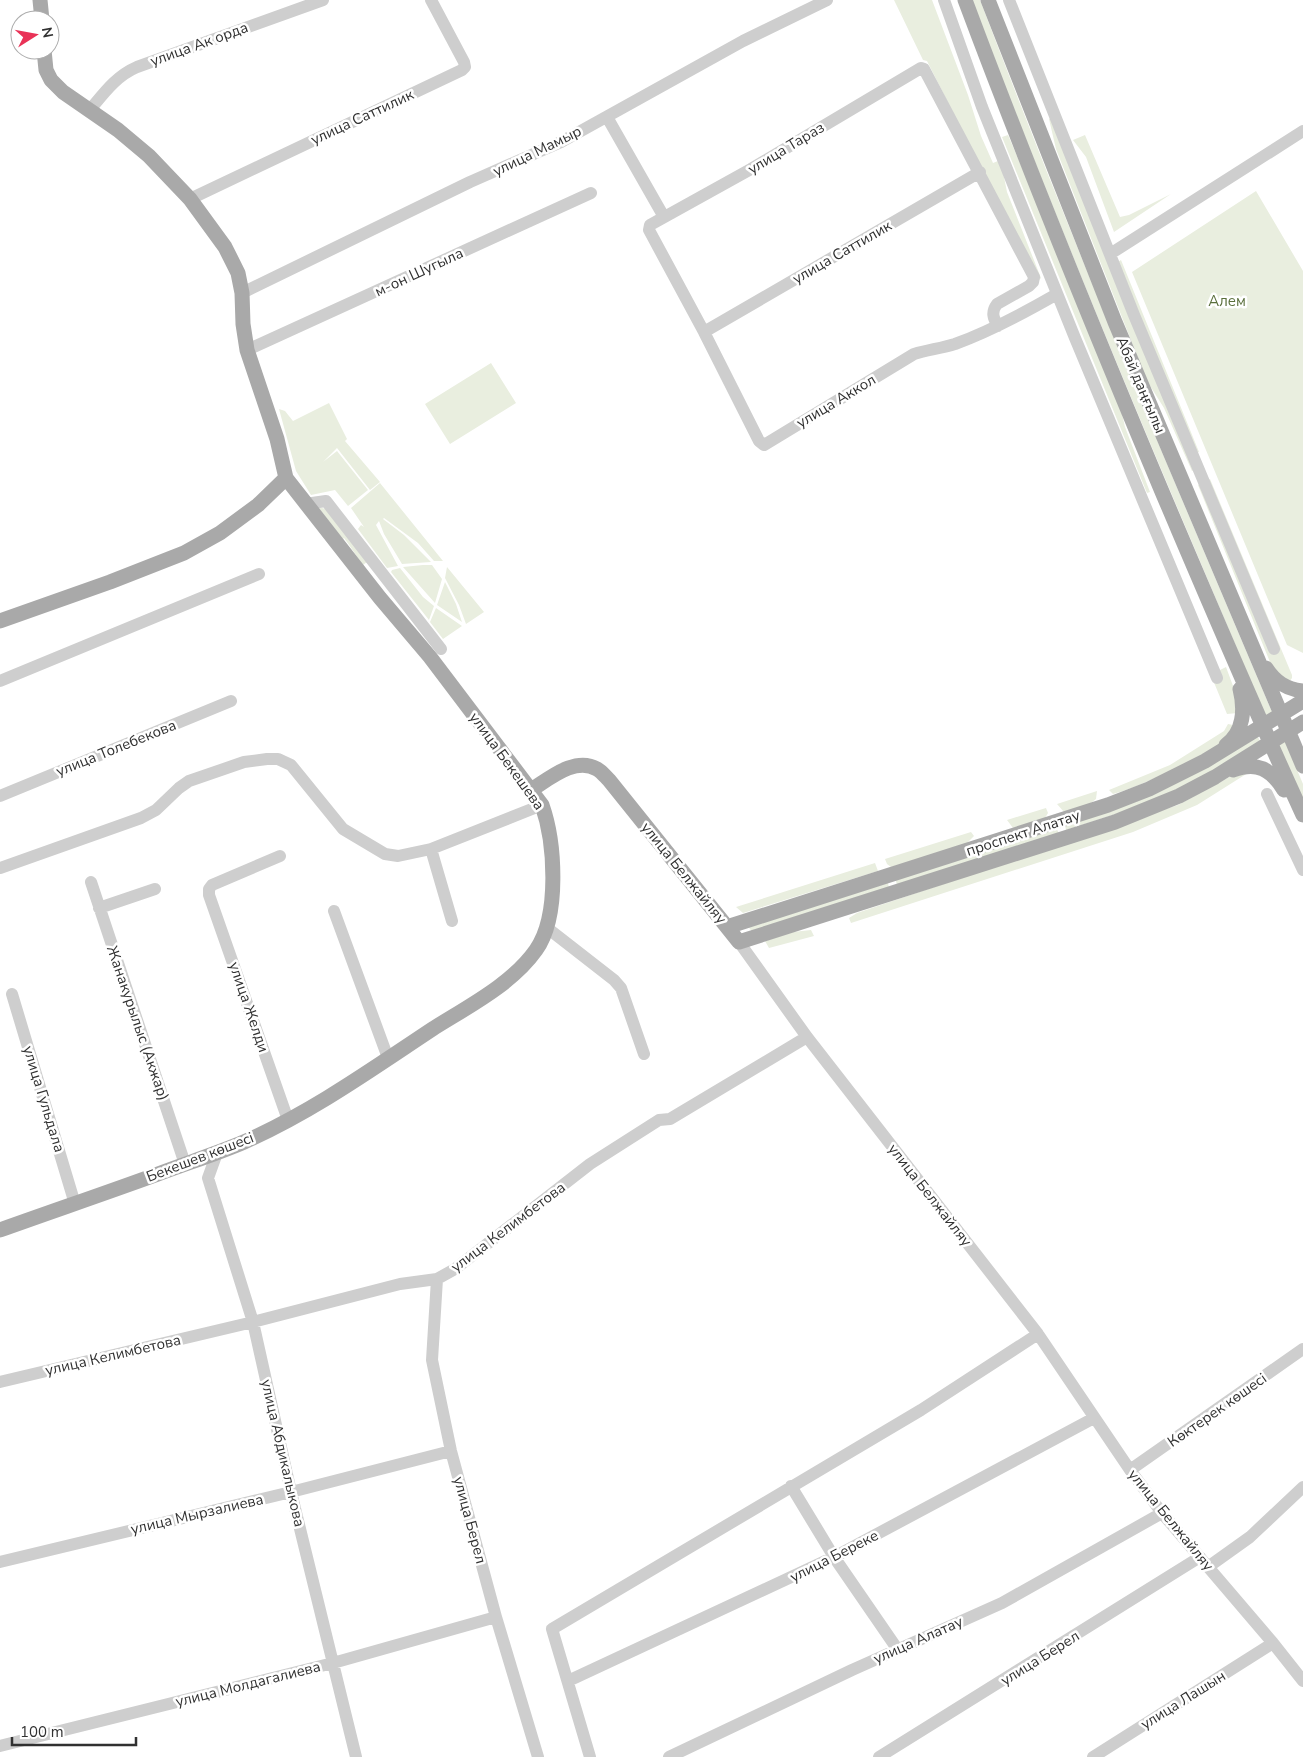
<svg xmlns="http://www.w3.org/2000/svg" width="1303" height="1757" font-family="'Nunito Sans',sans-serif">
	<rect width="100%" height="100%" fill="#fff"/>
	<path fill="#e9eedf" d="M894,0H932L968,95L981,136L993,163L998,161L1003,172L1007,192L1041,278L1038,281L927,61L923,60Z
		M972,0H980C1071,240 1172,476 1272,712V715H1265C1165,478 1063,241 972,0Z
		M1052,118L1195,469L1192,471L1164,408L1147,381L1056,149L1049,119Z
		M1008,135L1117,392L1125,427L1150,492L1147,493L1002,137Z
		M1085,135L1120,217L1129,215L1171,194L1114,232L1086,157L1073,140Z
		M1256,191L1303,271V653L1287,645L1132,272Z
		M1121,260L1199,452L1195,453L1118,262Z
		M491,363L516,403L450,444L425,404Z
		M329,403L347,439L345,441L380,482L370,490L337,448L323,462L337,451L368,490L348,506L335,490L311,495L296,471L279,409L285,411L293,421Z
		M1210,479L1292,675V678L1287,685L1274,672L1198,485Z
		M380,483L443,561H434L418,543L384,518L383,519L404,535L431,562L402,564L384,534L379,521L376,525L398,566L387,568L358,529L361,525L364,527L351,508Z
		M318,507L326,509L367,562L363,565C356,556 351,547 344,538L343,539Z
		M423,565H432L442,579L435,603L403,567Z
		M447,567L484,612L466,624L459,605L445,578Z
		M400,568L423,597L434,606L429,620L391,572L392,570Z
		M445,582L456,604L462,622L437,605Z
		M436,608L462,626L443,639L430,622Z
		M1201,651L1220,670L1226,667L1239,702L1238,713L1227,714Z
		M1228,724L1233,725C1232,728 1231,732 1228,736C1217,752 1135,789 1113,794L1109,790L1170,765L1224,731Z
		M1258,737L1260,741L1213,773L1156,801L1066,830L1065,825Z
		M1285,741L1303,784V800L1278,745Z
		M1251,771L1197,805L1133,832L851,923L849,918L857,913L1178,805L1233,775Z
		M1097,791L1096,799L1087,806L1064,812L1057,804Z
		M1046,808L1048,813L1045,818L1013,828L1007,820Z
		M1056,828L1059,833L897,885L896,881L897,878Z
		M971,832L974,836L961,849L891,867L887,864L885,859Z
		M875,863L878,871L743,913L736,907Z
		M888,883L889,888L753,933L747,925Z
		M811,930L814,936L769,948L765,941L793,932Z"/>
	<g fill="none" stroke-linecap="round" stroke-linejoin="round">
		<path stroke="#cecece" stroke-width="12" d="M944,0L982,107L1075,338L1217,678
			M1009,0L1134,315L1274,649
			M89,111C104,93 116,76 137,67L323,0
			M607,117L664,217
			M190,199L462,70L465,67L464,62L431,0
			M1110,254L1303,131
			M242,293L470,182L561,142L743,41L827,0
			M998,326C993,318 991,312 997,304L1029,286L1033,282L1034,277L924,69L921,68L751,169L650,225L649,230L704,332L759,441L764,445L914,354C928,350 942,348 955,344C991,331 1024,313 1057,294
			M704,332L980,172
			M247,350L591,193
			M305,504L326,501L441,649
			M0,681L259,574
			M1267,794L1303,870
			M0,796L231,701
			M431,849L452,921
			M280,856L212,885L209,889V895L288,1120
			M0,868L141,818L156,810L179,788L189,781L244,762L267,759H278L291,765L343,829L385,854L398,856L431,849L542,805
			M91,882L185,1164
			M99,908L155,889
			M334,911L388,1058
			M546,927L614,980L621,988L644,1054
			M739,942L807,1037L1038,1334L1130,1470L1162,1513L1273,1643L1303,1681
			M12,994L75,1204
			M217,1153L208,1178L253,1322L291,1492L356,1757
			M437,1279L432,1360L451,1451L496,1617L538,1757
			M0,1382L253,1322L400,1284L437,1279L455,1269L590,1164L659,1120L670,1119L807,1037
			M1130,1470L1303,1349
			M791,1486L834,1557L898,1650
			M0,1562L291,1492L451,1451
			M1208,1567L1250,1537L1303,1487
			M568,1681L834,1557L1094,1418
			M0,1746L333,1663L496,1617
			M590,1757L552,1629L921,1410L1038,1334
			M669,1757L852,1670L1002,1603L1162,1513
			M879,1757L1200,1557
			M1093,1757L1273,1643"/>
		<path stroke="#a9a9a9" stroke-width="15" d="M40,0L42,20
			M965,0C1027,166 1094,330 1163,494C1209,602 1254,709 1303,815
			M988,0L1115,322L1303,766
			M0,621L110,582L184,553L220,533L258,505L286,478
			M1266,668C1275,682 1286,689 1303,691
			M1226,745C1244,732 1245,709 1240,689
			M1233,770C1257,761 1271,769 1284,790
			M531,790C549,779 575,756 597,769C601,771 605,776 609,780L739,942L1115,822L1179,796L1215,777L1303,722
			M727,927L1108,805L1149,789L1205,761L1303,701
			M0,1230C53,1211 106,1193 158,1174C187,1163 216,1154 244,1142C312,1112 372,1069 434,1028C469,1006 512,984 536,950C560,916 555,842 542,805L430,657L380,598L286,478L277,439L247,350L243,324L242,293L238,273L225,247L190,199L149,156L118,130L63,92L51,80L46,70L44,50"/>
	</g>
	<g text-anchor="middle" stroke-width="5" stroke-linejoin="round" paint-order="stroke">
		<g font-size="15" fill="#313131" stroke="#fff">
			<text transform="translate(199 44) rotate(-20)" y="5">улица Ак орда</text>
			<text transform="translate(362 117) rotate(-25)" y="5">улица Саттилик</text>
			<text transform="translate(786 148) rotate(-31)" y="5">улица Тараз</text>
			<text transform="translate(537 151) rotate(-26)" y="5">улица Мамыр</text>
			<text transform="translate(842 252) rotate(-30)" y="5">улица Саттилик</text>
			<text transform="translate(419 272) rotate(-25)" y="5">м-он Шугыла</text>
			<text transform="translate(1141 385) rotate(67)" y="5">Абай даңғылы</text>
			<text transform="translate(836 401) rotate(-31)" y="5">улица Аккол</text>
			<text transform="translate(116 748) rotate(-22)" y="5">улица Толебекова</text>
			<text transform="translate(507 761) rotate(54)" y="5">улица Бекешева</text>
			<text transform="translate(1023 833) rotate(-18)" y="5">проспект Алатау</text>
			<text transform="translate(684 873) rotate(51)" y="5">улица Белжайляу</text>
			<text transform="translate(249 1007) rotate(71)" y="5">улица Желди</text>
			<text transform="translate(138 1023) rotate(71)" y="5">Жанакурылыс (Акжар)</text>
			<text transform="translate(44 1099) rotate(73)" y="5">улица Гульдала</text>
			<text transform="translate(200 1157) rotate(-21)" y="5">Бекешев көшесі</text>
			<text transform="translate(930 1195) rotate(52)" y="5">улица Белжайляу</text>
			<text transform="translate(508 1227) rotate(-37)" y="5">улица Келимбетова</text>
			<text transform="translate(113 1355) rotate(-13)" y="5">улица Келимбетова</text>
			<text transform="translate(1217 1410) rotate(-35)" y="5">Көктерек көшесі</text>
			<text transform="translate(283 1453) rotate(77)" y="5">улица Абдикалыкова</text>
			<text transform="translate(197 1514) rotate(-13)" y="5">улица Мырзалиева</text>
			<text transform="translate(470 1520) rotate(75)" y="5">улица Берел</text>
			<text transform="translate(1171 1520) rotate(51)" y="5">улица Белжайляу</text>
			<text transform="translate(834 1556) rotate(-27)" y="5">улица Береке</text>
			<text transform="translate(918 1640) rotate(-24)" y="5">улица Алатау</text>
			<text transform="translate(1040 1658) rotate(-32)" y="5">улица Берел</text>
			<text transform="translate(248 1684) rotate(-14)" y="5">улица Молдагалиева</text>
			<text transform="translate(1183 1700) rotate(-32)" y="5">улица Лашын</text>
		</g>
		<g font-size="15" fill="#5a6f3c" stroke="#fff">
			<text x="1227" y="306">Алем</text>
		</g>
	</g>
	<g transform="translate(35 35) rotate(79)"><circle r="24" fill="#ffffff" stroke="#adadad"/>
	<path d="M0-4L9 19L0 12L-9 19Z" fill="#e93257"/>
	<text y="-8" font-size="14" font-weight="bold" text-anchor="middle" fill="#313131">N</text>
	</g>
	<path d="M12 1737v8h124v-8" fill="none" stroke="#313131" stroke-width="2.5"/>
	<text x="20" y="1737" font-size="15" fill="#313131" stroke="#ffffff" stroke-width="4" paint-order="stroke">100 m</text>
</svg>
